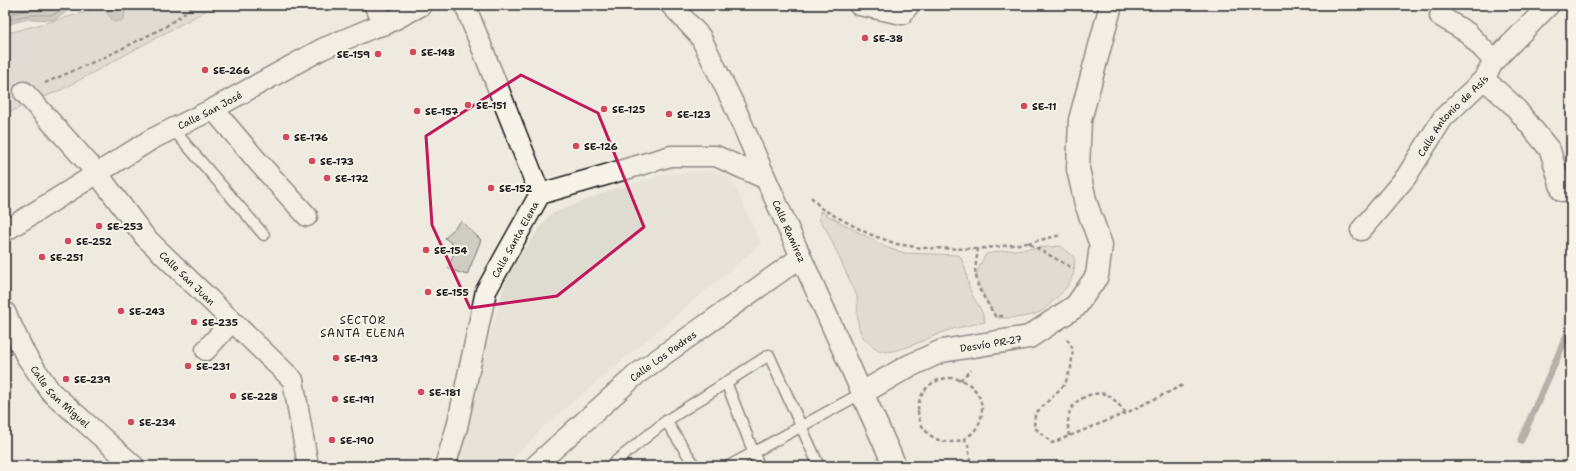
<svg xmlns="http://www.w3.org/2000/svg" width="1576" height="471" font-family="'Shantell Sans',sans-serif">
	<rect width="100%" height="100%" fill="#eeeae0"/>
	<filter id="ink" filterUnits="userSpaceOnUse"><feTurbulence type="fractalNoise" baseFrequency=".025" numOctaves="2"/><feDisplacementMap in="SourceGraphic" scale="8" xChannelSelector="R" yChannelSelector="G"/><feConvolveMatrix kernelMatrix="1 2 1 2 8 2 1 2 1" color-interpolation-filters="sRGB"/></filter>
	<g filter="url(#ink)">
		<path fill="#dedbd1" d="M712,171L731,178L761,244L545,425L507,466H476L460,458L485,355L508,273L549,215L611,190L667,174Z"/>
		<path fill="#cfccc3" stroke="#767470" d="M100,5H216L63,89L5,114V34L93,10Z
			M820,211L887,248L905,253L959,255C967,266 966,278 970,290C975,303 982,307 985,322C972,325 958,327 946,331C930,337 896,355 881,351C876,349 867,342 864,338C855,327 858,309 857,296L827,231L819,219Z
			M461,221L481,240L467,275L448,269L456,247L445,238Z
			M1061,246L1074,257C1077,277 1067,289 1052,302C1049,305 1045,310 1040,312C1029,318 1010,318 997,318C991,307 977,287 977,275C977,268 983,260 986,254L1002,251Z"/>
		<path fill="#a6a39d" stroke="#6f6d69" d="M5,5H77L54,20L29,19L16,22L5,26Z
			M101,5H126L124,20L114,22Z"/>
		<g fill="none" stroke-linecap="round" stroke-linejoin="round">
			<path stroke="#535250" stroke-width="1" d="M5,16L14,13L28,10H52L61,5
				M5,22L15,18L28,15H53L70,5"/>
			<path stroke="#6f6d69" stroke-width="7" d="M1521,440L1571,326"/>
			<g stroke="#1c1c1c" stroke-width="13">
				<path id="service" d="M172,128L264,235
					M726,382L759,466
					M666,421L695,466
					M610,466L666,421L769,355L819,466
					M729,466L862,393"/>
			</g>
			<g stroke="#1c1c1c" stroke-width="23">
				<g id="minor">
					<path d="M374,5L386,24"/>
					<path d="M465,5L540,194"/>
					<path id="s1" d="M671,5L700,36L733,103L766,179L862,393"/>
					<path d="M859,5L902,14L909,5"/>
					<path d="M1440,16L1468,33L1494,61"/>
					<path d="M1484,79L1514,106L1550,150L1562,191L1571,184"/>
					<path id="s2" d="M24,92L97,173L145,237L293,380L308,466"/>
					<path d="M213,109L259,163L307,216"/>
					<path id="s3" d="M1361,230L1406,177L1443,118L1484,79L1494,61L1549,5"/>
					<path id="s4" d="M5,231L152,139L213,109L322,49L372,28L386,24L422,5"/>
					<path id="s5" d="M5,312L26,356L51,392L134,466"/>
					<path d="M206,350L232,321"/>
					<path id="s6" d="M445,466L457,427L486,291L540,194L671,156H716L766,179"/>
					<path id="s7" d="M535,466L637,374L801,257"/>
				</g>
			</g>
			<g stroke="#1c1c1c" stroke-width="25">
				<g id="tertiary">
					<path id="s8" d="M895,466L862,393L907,367L942,351L1029,337L1076,306L1097,276L1101,245L1086,204L1078,169L1080,120L1111,5"/>
				</g>
			</g>
			<path stroke="#1c1c1c" stroke-width="2.5" stroke-dasharray="4 3" stroke-linecap="butt" d="M45,83L105,57L165,27L195,5
				M811,197L822,209L869,234L897,244L922,248L978,249
				M1028,243L1061,235
				M1003,316H995L978,287L975,270L978,249L1028,243L1074,269
				M1067,339L1073,349L1071,368L1065,384L1035,414L1034,427L1052,443L1126,413L1183,385
				M918 410a32 32 0 1 1 64 0a32 32 0 1 1-64 0Z
				M960,380L971,370
				M1069,436C1068,429 1067,419 1070,411C1075,399 1093,391 1105,394C1113,396 1120,407 1126,413
				M964,438L968,445L971,466"/>
			<use href="#service" stroke="#f7f3e8" stroke-width="10"/>
			<use href="#minor" stroke="#f7f3e8" stroke-width="20"/>
			<use href="#tertiary" stroke="#f7f3e8" stroke-width="22"/>
		</g>
	</g>
	<path d="M0 0H1576V471H0ZM521,75L598,113L644,227L557,296L470,308L432,225L426,136Z" fill="#eeeae0" fill-opacity=".55" fill-rule="evenodd"/>
	<path fill="none" stroke="#c2185b" stroke-width="3" stroke-linejoin="round" d="M521,75L598,113L644,227L557,296L470,308L432,225L426,136Z"/>
	<g fill="#d1495b" stroke="#f7f3e8" stroke-width="1.5">
		<circle cx="865" cy="38" r="4"/>
		<circle cx="413" cy="52" r="4"/>
		<circle cx="378" cy="54" r="4"/>
		<circle cx="205" cy="70" r="4"/>
		<circle cx="468" cy="105" r="4"/>
		<circle cx="1024" cy="106" r="4"/>
		<circle cx="604" cy="109" r="4"/>
		<circle cx="417" cy="111" r="4"/>
		<circle cx="669" cy="114" r="4"/>
		<circle cx="286" cy="137" r="4"/>
		<circle cx="576" cy="146" r="4"/>
		<circle cx="312" cy="161" r="4"/>
		<circle cx="327" cy="178" r="4"/>
		<circle cx="491" cy="188" r="4"/>
		<circle cx="99" cy="226" r="4"/>
		<circle cx="68" cy="241" r="4"/>
		<circle cx="426" cy="250" r="4"/>
		<circle cx="42" cy="257" r="4"/>
		<circle cx="428" cy="292" r="4"/>
		<circle cx="121" cy="311" r="4"/>
		<circle cx="194" cy="322" r="4"/>
		<circle cx="336" cy="358" r="4"/>
		<circle cx="188" cy="366" r="4"/>
		<circle cx="66" cy="379" r="4"/>
		<circle cx="421" cy="392" r="4"/>
		<circle cx="233" cy="396" r="4"/>
		<circle cx="335" cy="399" r="4"/>
		<circle cx="131" cy="422" r="4"/>
		<circle cx="332" cy="440" r="4"/>
	</g>
	<g text-anchor="middle" stroke-width="4" stroke-linejoin="round" paint-order="stroke">
		<g font-size="10" font-weight="bold" fill="#1c1c1c" stroke="#f7f3e8" text-anchor="start">
			<text x="873" y="42">SE-38</text>
			<text x="421" y="56">SE-148</text>
			<text x="370" y="58" text-anchor="end">SE-159</text>
			<text x="213" y="74">SE-266</text>
			<text x="476" y="109">SE-151</text>
			<text x="1032" y="110">SE-11</text>
			<text x="612" y="113">SE-125</text>
			<text x="425" y="115">SE-157</text>
			<text x="677" y="118">SE-123</text>
			<text x="294" y="141">SE-176</text>
			<text x="584" y="150">SE-126</text>
			<text x="320" y="165">SE-173</text>
			<text x="335" y="182">SE-172</text>
			<text x="499" y="192">SE-152</text>
			<text x="107" y="230">SE-253</text>
			<text x="76" y="245">SE-252</text>
			<text x="434" y="254">SE-154</text>
			<text x="50" y="261">SE-251</text>
			<text x="436" y="296">SE-155</text>
			<text x="129" y="315">SE-243</text>
			<text x="202" y="326">SE-235</text>
			<text x="344" y="362">SE-193</text>
			<text x="196" y="370">SE-231</text>
			<text x="74" y="383">SE-239</text>
			<text x="429" y="396">SE-181</text>
			<text x="241" y="400">SE-228</text>
			<text x="343" y="403">SE-191</text>
			<text x="139" y="426">SE-234</text>
			<text x="340" y="444">SE-190</text>
		</g>
		<g font-size="10" fill="#1c1c1c" stroke="#f7f3e8">
			<text dy="4" stroke="none"><textPath href="#s4" startOffset="238">Calle San José</textPath></text>
			<text dy="4" stroke="none"><textPath href="#s3" startOffset="147">Calle Antonio de Asís</textPath></text>
			<text dy="4" stroke="none"><textPath href="#s1" startOffset="257">Calle Ramírez</textPath></text>
			<text dy="4" stroke="none"><textPath href="#s6" startOffset="239">Calle Santa Elena</textPath></text>
			<text dy="4" stroke="none"><textPath href="#s2" startOffset="248">Calle San Juan</textPath></text>
			<text dy="4" stroke="none"><textPath href="#s8" startOffset="220">Desvío PR-27</textPath></text>
			<text dy="4" stroke="none"><textPath href="#s7" startOffset="169">Calle Los Padres</textPath></text>
			<text dy="4" stroke="none"><textPath href="#s5" startOffset="102">Calle San Miguel</textPath></text>
		</g>
		<g font-size="11" letter-spacing="1" fill="#1c1c1c" stroke="#f7f3e8">
			<text x="363" y="324">SECTOR<tspan x="363" dy="13">SANTA ELENA</tspan></text>
		</g>
	</g>
	<rect width="1576" height="471" fill="none" stroke="#f7f3e8" stroke-width="20"/>
	<rect x="10" y="10" width="1556" height="451" fill="none" stroke="#1c1c1c" stroke-width="1.5" filter="url(#ink)"/>
</svg>
